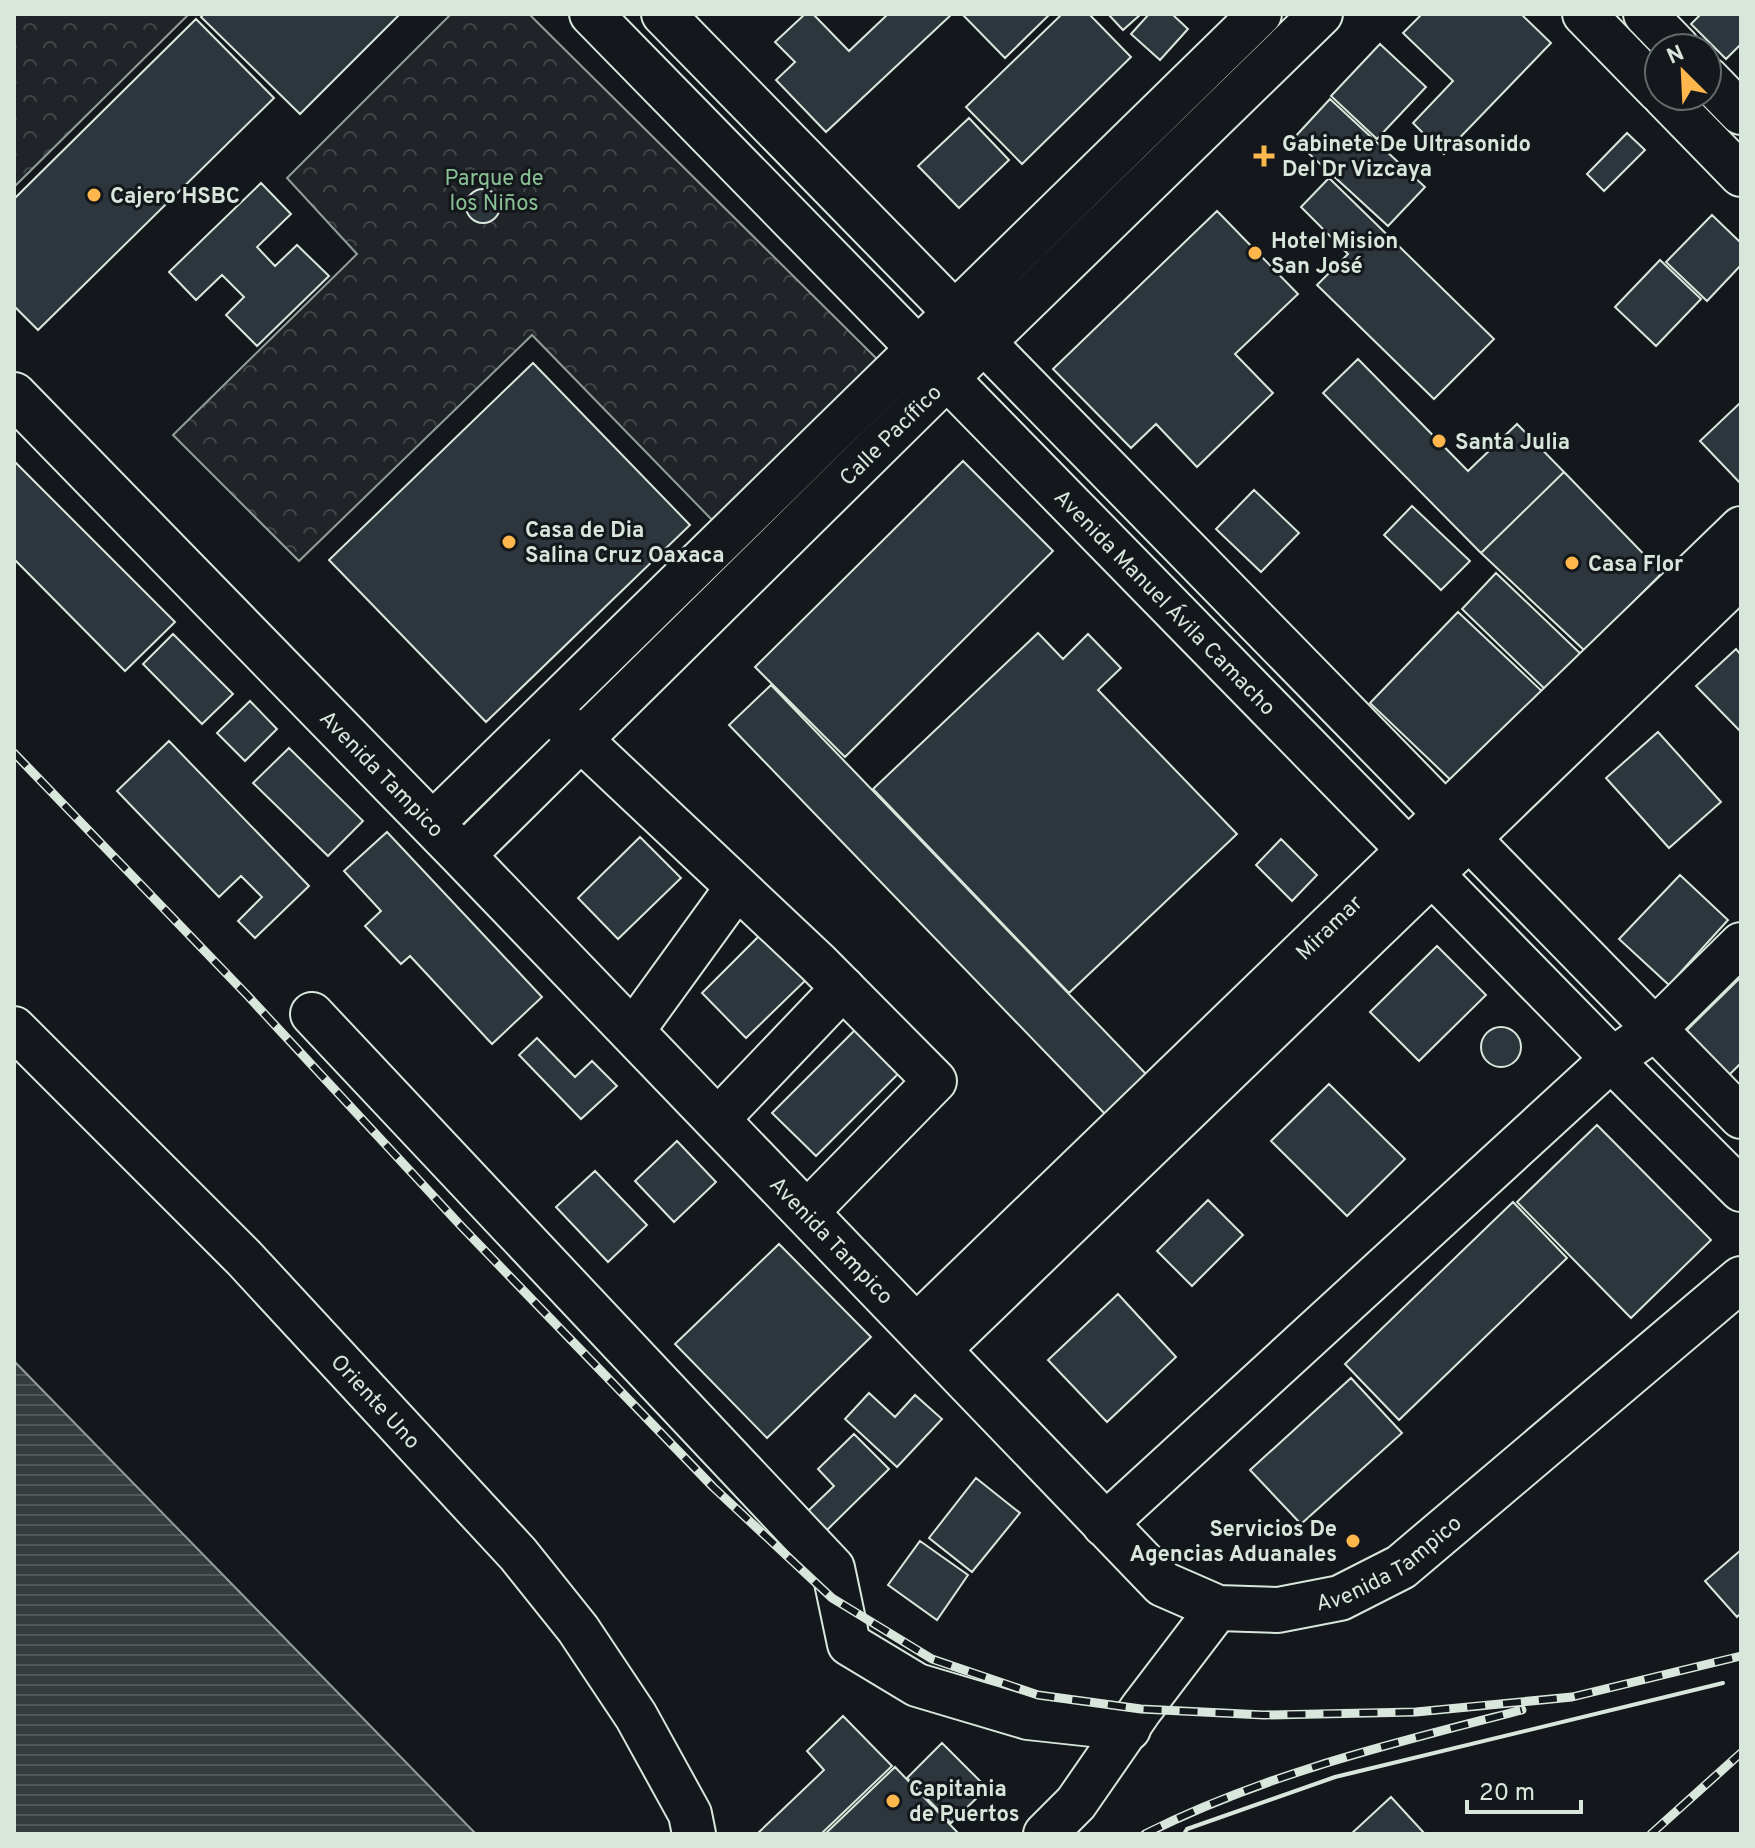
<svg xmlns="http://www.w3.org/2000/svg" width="1755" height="1848" font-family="Overpass,sans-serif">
	<defs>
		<pattern id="park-crowns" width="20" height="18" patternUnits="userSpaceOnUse" patternTransform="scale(2)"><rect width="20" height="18" fill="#202428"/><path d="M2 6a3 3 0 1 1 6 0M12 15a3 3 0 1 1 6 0" fill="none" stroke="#404447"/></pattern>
		<pattern id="water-rules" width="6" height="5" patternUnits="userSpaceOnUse" patternTransform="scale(2)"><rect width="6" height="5" fill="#363b3e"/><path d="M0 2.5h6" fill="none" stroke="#525759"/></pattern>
	</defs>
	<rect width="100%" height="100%" fill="#14181c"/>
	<path fill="url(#park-crowns)" stroke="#939e99" stroke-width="2" d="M14,14H189L14,187Z
		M451,14H529L878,360L715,523L532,335L299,561L173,435L357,254L287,178Z"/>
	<path fill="url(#water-rules)" stroke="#939e99" stroke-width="2" d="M14,1361L476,1834H14Z"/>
	<path fill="#2c363c" stroke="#d8e6dc" stroke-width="2" d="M204,14H400L300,114L201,17Z
		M805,14H813L849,51L888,14H952L826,132L776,80L795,62L775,42Z
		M962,14H1050L1005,58Z
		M1062,14H1089L1131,57L1022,164L966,107Z
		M1108,14H1141L1123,30Z
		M1149,14H1172L1188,29L1160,60L1131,34Z
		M1422,14H1521L1551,43L1444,154L1413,123L1453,81L1403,33Z
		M1701,14H1741V44L1726,59L1691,24Z
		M196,19L274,98L38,330L14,306V199Z
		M1380,44L1426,87L1377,139L1331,96Z
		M1330,99L1425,187L1388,226L1293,139Z
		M969,118L1009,160L959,208L918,166Z
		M1627,133L1645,150L1604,191L1587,174Z
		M1329,178L1494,339L1434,399L1317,285L1348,254L1301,207Z
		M261,183L291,214L257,247L275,266L297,245L329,276L257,346L226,315L244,297L222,275L196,300L169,272Z
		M466 206a17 17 0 1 1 34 0a17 17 0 1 1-34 0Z
		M1217,211L1298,294L1235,354L1273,393L1197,467L1156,424L1131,448L1053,369Z
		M1712,215L1741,243V265L1707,301L1666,262Z
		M1660,260L1701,299L1656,346L1615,307Z
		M1358,359L1468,471L1517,424L1564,472L1481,553L1323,393Z
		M533,363L690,525L486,722L329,560Z
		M1741,402V484L1700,441Z
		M14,461L175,622L125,671L14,559Z
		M963,461L1053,551L845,757L755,667Z
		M1564,472L1662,573L1585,651L1481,553Z
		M1254,490L1299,533L1261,572L1216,529Z
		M1412,506L1470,561L1441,590L1384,535Z
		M1496,573L1584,657L1549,693L1462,609Z
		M1458,612L1546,695L1458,787L1370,703Z
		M1038,633L1063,659L1088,634L1121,668L1098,690L1237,834L1069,993L873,789Z
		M173,634L233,694L202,724L143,664Z
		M1736,649L1741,655V732L1696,686Z
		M771,685L1146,1074L1105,1114L729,725Z
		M250,701L277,729L245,761L217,733Z
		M1658,732L1721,802L1669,848L1606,778Z
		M169,741L309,886L255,938L238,921L262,897L241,876L219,897L117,791Z
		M289,748L363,821L328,856L253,783Z
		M387,832L542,997L492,1044L410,956L401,964L365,926L381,911L344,871Z
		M640,837L681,878L618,939L578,898Z
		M1281,839L1317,875L1292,901L1256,865Z
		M1680,875L1728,920L1669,985L1619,939Z
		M767,928L812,974L746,1038L702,993Z
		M1437,946L1486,995L1419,1061L1370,1012Z
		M1741,977V1063L1727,1077L1684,1033Z
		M861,1024L905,1067L816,1156L772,1113Z
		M1481 1047a20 20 0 1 1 40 0a20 20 0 1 1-40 0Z
		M537,1038L575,1077L592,1061L617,1086L581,1119L519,1055Z
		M1329,1084L1405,1159L1347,1216L1271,1141Z
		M1597,1125L1711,1240L1631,1318L1517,1202Z
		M677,1141L716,1182L674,1222L635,1181Z
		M595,1171L647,1225L608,1262L556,1207Z
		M1208,1200L1243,1235L1192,1286L1157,1251Z
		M1513,1202L1567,1258L1399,1420L1345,1364Z
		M779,1244L871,1337L767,1438L675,1344Z
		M1118,1294L1176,1357L1107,1422L1048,1360Z
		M1351,1378L1402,1433L1301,1524L1250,1470Z
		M869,1393L895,1417L915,1395L942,1419L897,1467L845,1419Z
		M854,1434L889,1469L827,1530L808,1511L834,1486L818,1469Z
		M976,1478L1020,1513L972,1572L929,1538Z
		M920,1541L968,1575L937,1620L888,1585Z
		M1741,1550V1613L1737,1617L1705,1581Z
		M843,1716L892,1766L821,1834H757L824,1770L807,1751Z
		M942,1743L987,1788L951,1823L907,1778Z
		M895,1767L959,1834H825Z
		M1391,1797L1425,1834H1351Z"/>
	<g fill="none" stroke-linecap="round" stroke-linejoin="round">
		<g stroke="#d8e6dc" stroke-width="46">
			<g id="minor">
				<path id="s1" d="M591,14L1602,1048L1611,1060L1741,1190"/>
				<path d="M663,14L1741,1117"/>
				<path d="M1584,14L1659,91"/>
				<path d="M1645,14L1678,48"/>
				<path d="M1707,78L1741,113"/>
				<path d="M1664,96L1741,175"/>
				<path d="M562,722L818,963L935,1081L806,1213"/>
				<path d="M432,824L1260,14"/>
				<path id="s2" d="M463,856L947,378L1321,14"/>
				<path d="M312,1014L833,1568L849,1644L917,1685L1028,1718L1129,1729"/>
				<path id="s3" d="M14,1028L244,1258L518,1554L578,1629L636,1716L690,1814L694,1834"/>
				<path d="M632,1032L737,887"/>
				<path d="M717,1120L843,988"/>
				<path id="s4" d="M916,1326L1741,528"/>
				<path d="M939,1350L1741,576"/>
				<path d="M1104,1525L1611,1060L1655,1029L1741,944"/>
				<path d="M1045,1834L1076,1803L1141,1709L1218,1608"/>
			</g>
		</g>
		<g stroke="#d8e6dc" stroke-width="48">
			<g id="major">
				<path id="s5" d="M14,395L463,856L1163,1584L1218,1608L1278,1610L1340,1598L1401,1567L1741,1279"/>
			</g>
		</g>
		<use href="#minor" stroke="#14181c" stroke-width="42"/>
		<use href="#major" stroke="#14181c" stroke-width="44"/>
		<g stroke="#d8e6dc" stroke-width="9">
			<path id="rail" d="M14,753L247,995L462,1227L713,1487L832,1598L932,1659L1038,1695L1141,1709L1264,1715L1416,1712L1572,1697L1741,1656
				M1145,1834C1264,1774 1394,1743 1522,1710
				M1651,1834L1741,1753"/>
		</g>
		<use href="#rail" stroke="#14181c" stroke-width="6" stroke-dasharray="18" stroke-linecap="butt"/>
		<path stroke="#d8e6dc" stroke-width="4" d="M1184,1834L1187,1829L1335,1777L1723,1683"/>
	</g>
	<g fill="#ffb74d" stroke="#14181c" stroke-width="3">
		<path d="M1260 144h8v8h8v8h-8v8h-8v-8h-8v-8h8z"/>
		<circle cx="94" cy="195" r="8"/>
		<circle cx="1255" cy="253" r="8"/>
		<circle cx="1439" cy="441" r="8"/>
		<circle cx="509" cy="542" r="8"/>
		<circle cx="1572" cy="563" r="8"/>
		<circle cx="1353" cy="1541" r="8"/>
		<circle cx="893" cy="1801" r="8"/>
	</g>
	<g text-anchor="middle" stroke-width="6" stroke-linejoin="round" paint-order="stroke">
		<g font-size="22" font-weight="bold" fill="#d8e6dc" stroke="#14181c" text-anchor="start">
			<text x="1282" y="151">Gabinete De Ultrasonido<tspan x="1282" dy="25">Del Dr Vizcaya</tspan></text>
			<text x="110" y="203">Cajero HSBC</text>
			<text x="1271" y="248">Hotel Mision<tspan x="1271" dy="25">San José</tspan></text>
			<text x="1455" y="449">Santa Julia</text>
			<text x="525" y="537">Casa de Dia<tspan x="525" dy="25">Salina Cruz Oaxaca</tspan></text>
			<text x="1588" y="571">Casa Flor</text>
			<text x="1337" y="1536" text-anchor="end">Servicios De<tspan x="1337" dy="25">Agencias Aduanales</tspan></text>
			<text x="909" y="1796">Capitania<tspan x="909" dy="25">de Puertos</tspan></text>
		</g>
		<g font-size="22" fill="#8ac095" stroke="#14181c">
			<text x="494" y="185">Parque de<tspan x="494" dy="25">los Niños</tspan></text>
		</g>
		<g font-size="22" fill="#d8e6dc" stroke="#14181c">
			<text dy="8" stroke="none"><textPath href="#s2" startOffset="600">Calle Pacífico</textPath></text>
			<text dy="8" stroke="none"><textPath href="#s1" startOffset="822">Avenida Manuel Ávila Camacho</textPath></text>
			<text dy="8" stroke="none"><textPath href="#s5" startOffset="528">Avenida Tampico</textPath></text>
			<text dy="8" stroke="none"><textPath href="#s4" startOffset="574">Miramar</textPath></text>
			<text dy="8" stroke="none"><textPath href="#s5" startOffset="1176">Avenida Tampico</textPath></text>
			<text dy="8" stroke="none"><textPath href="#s3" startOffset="520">Oriente Uno</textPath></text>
			<text dy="8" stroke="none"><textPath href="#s5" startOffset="1896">Avenida Tampico</textPath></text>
		</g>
	</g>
	<rect width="1755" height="1848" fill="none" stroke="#d8e6dc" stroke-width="32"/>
	<g transform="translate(1683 72) rotate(336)"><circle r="38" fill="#14181c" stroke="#626a69" stroke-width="2"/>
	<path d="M0-6L14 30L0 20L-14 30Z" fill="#ffb74d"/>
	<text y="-12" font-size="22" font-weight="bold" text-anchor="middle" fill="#d8e6dc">N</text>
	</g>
	<path d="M1467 1800v12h114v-12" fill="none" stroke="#d8e6dc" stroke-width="4"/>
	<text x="1479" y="1800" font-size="24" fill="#d8e6dc" stroke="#14181c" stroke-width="6" paint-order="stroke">20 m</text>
</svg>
